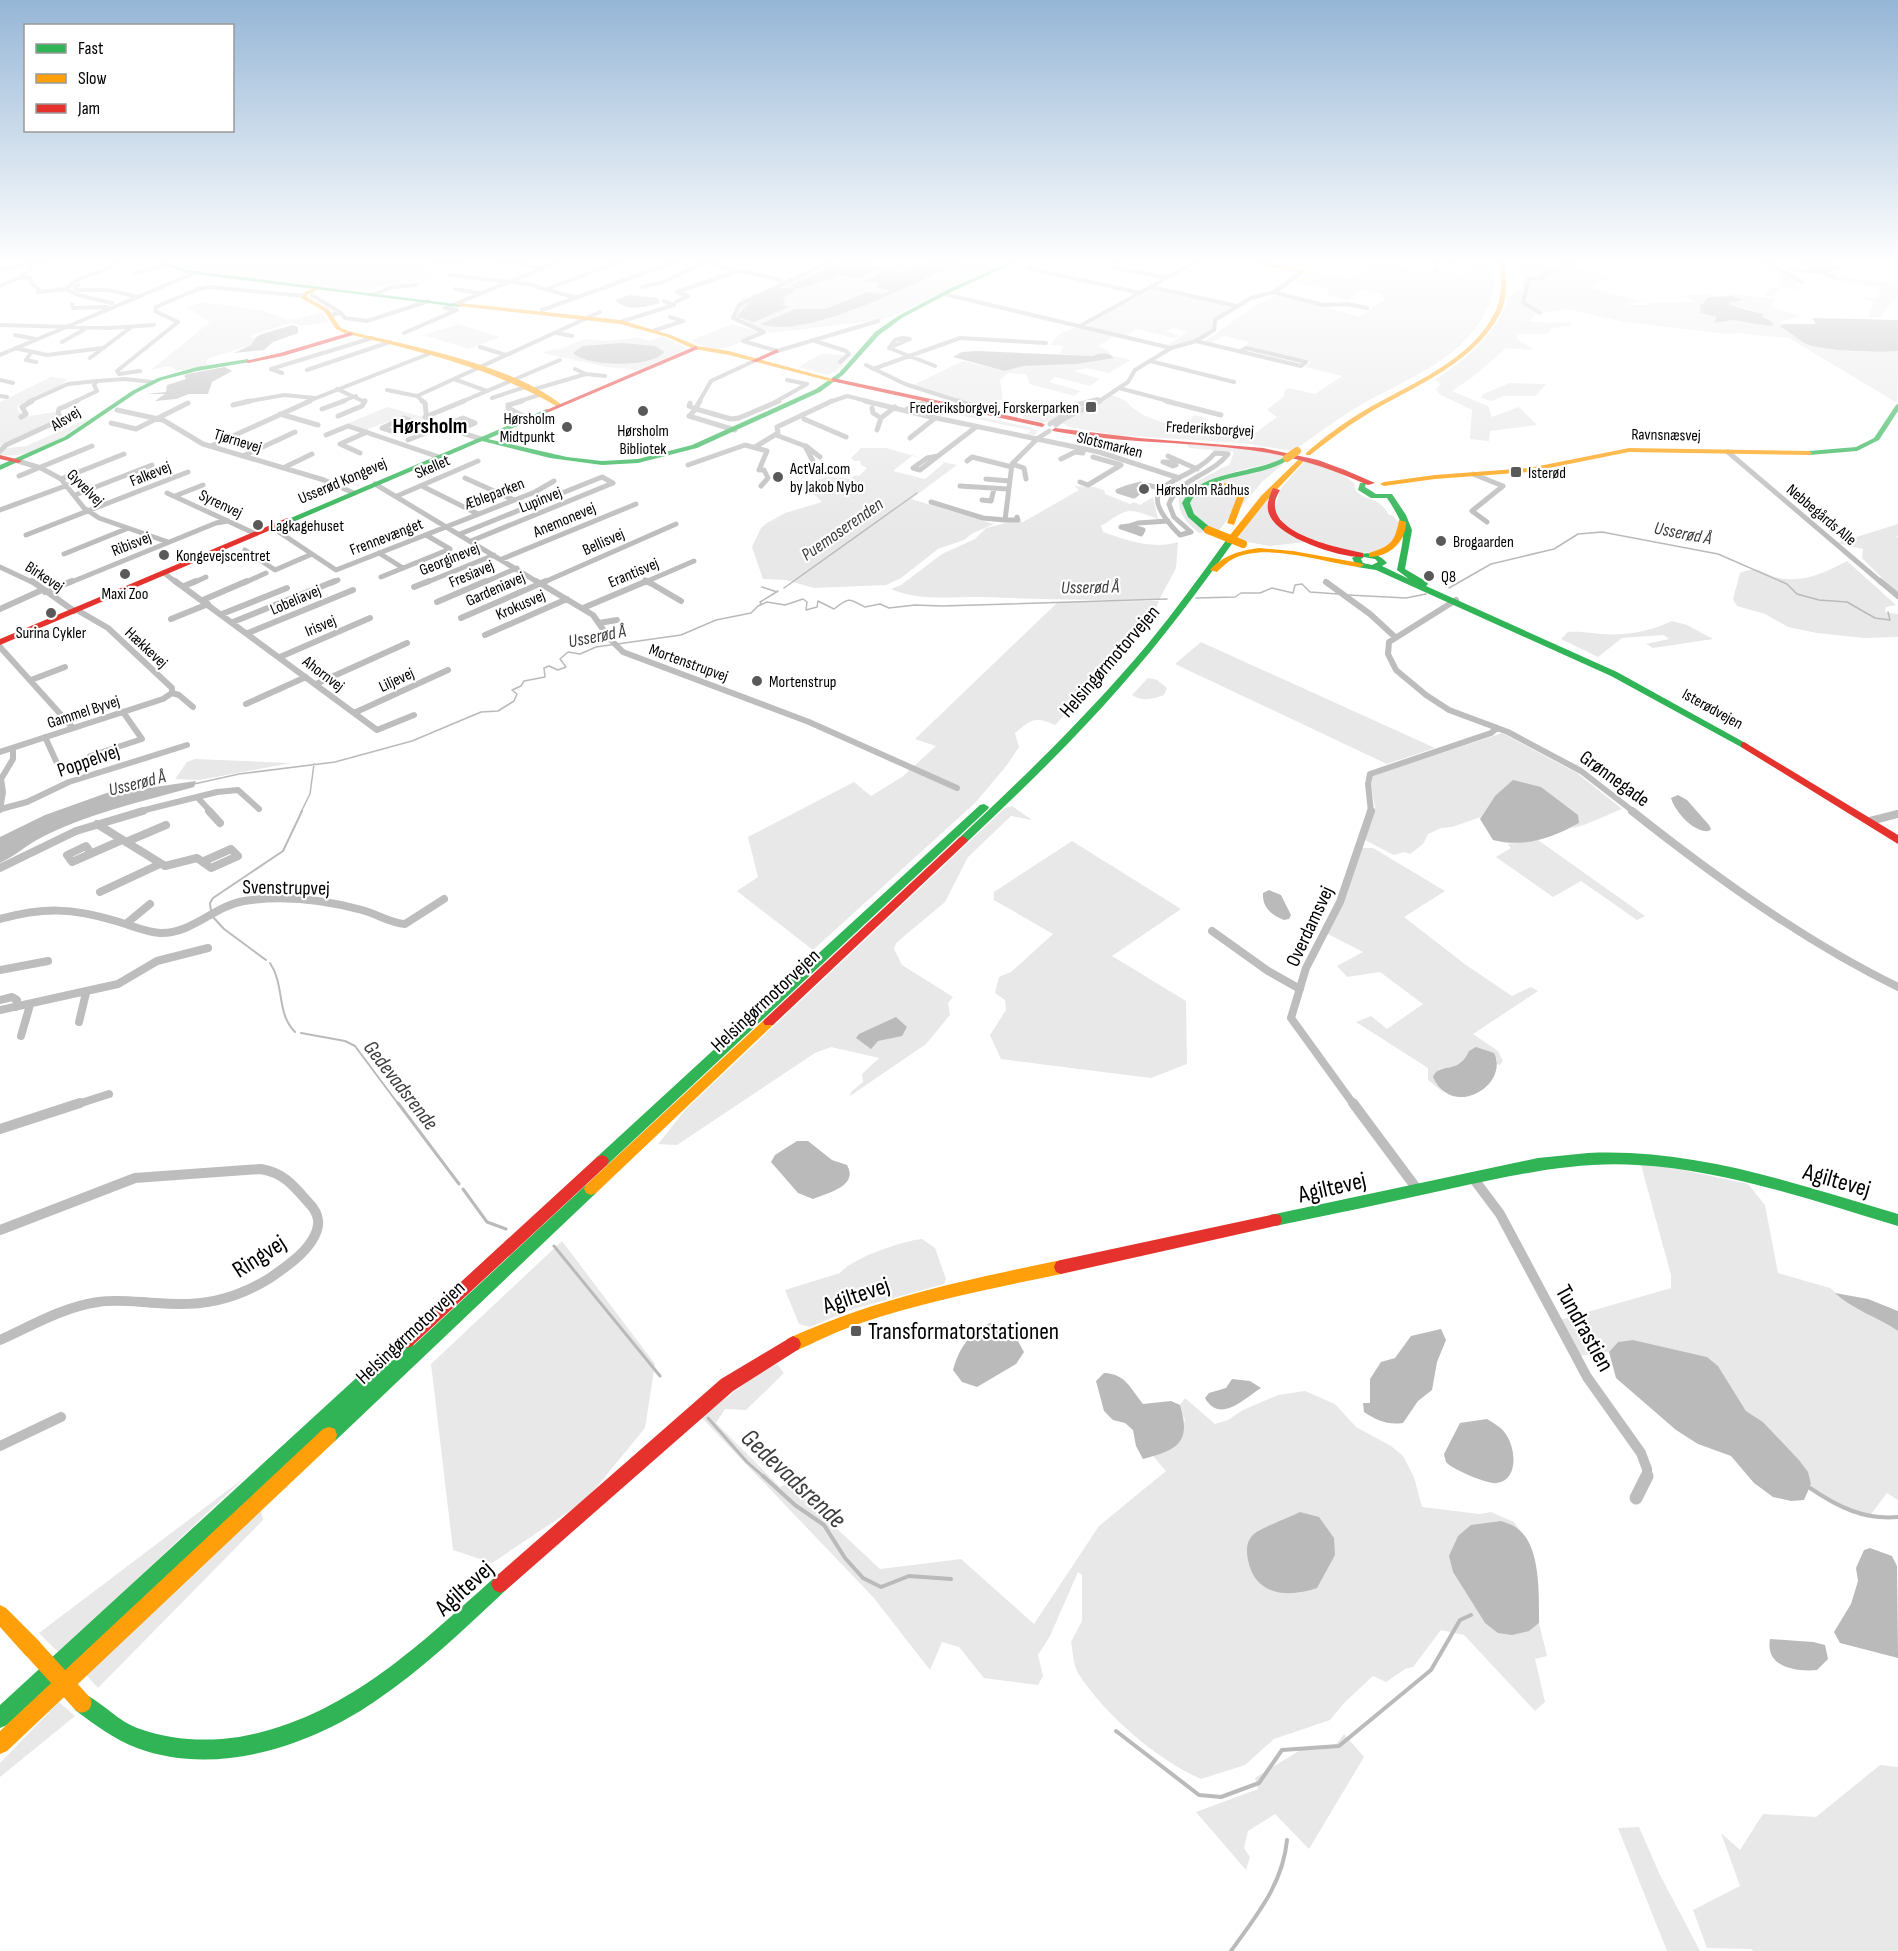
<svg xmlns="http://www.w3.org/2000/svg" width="1898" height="1951" font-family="'Sofia Sans Condensed',sans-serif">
	<rect width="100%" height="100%" fill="#fff"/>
	<path fill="#e8e8e8" d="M169,259H417L437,277L353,291L198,271L184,268Z
		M829,259H1006L998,268L893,316L879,320L772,333L733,318L742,298L781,287L780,286L831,263Z
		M1265,259H1287L1281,264L1352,279C1384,255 1379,253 1416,273L1439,269L1460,274L1482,261L1483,265L1488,266L1495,285C1492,295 1489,306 1484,315C1458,363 1398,382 1354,409C1333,422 1313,437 1293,451L1242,443L1116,435L1069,427L1061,422H1039L1022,418L1026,412L1020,406L1022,403L1032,402L1056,408L1078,401L1095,405L1111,395C1131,401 1125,404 1139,412C1153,421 1169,425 1185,425L1194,415L1206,418L1200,423L1253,435L1277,417L1267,410L1284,396V391L1289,388L1315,394L1342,376L1305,367L1311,362L1245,346L1249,342L1224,336L1210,343L1204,342C1228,326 1253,303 1281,294L1359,317L1386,299L1380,294L1360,290L1348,300L1327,295L1329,289L1295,283L1308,274L1306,271L1262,261Z
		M1507,259H1575L1567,264L1613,276L1592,287L1594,289L1638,300L1650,299L1625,305H1651L1649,303L1694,302L1688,297L1677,296L1711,294L1715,296L1709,297L1700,306L1701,313L1717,317L1715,323L1733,320L1769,326L1774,325L1761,317L1764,314C1752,308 1739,309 1727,302L1741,300L1722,293L1776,299L1771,307L1801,316L1781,321L1783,324L1781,327C1789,331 1796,338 1805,342C1827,351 1874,354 1898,351L1897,403L1789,338L1737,333L1727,334L1624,322L1567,309L1537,313L1529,322L1571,323V326L1552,328L1547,334H1519L1516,338L1534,350L1506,348L1474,376L1452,391L1488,406L1492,417L1519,407L1537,425L1490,431L1489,441L1470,439L1472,410L1439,394L1436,389L1441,384L1435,380C1469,357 1491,338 1509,301L1506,298L1523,288V276Z
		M1760,259L1798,279L1797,290L1781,288L1773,296H1765L1769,288H1777L1783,276L1757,265Z
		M1838,271L1841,276C1861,281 1878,280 1898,285V295L1880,317H1868L1873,302L1859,297L1876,298L1881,289L1833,279H1837L1828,273Z
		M1153,288L1232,307L1212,321L1213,329L1195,340L1172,346L1168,345L1187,332L1173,328L1166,331L1180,336L1174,338L1137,329L1124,336L1092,328L1088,324Z
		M201,302L260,310L290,320L322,313L329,322L301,326L291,323L255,334L251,336L255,339L251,345L207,359V365L178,371L169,366L151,370L210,322L187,308Z
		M458,324L500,337L469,349L424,335Z
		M731,324L760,332C739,341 720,360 692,340Z
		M1076,327L1115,336L1098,346L1109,351L1110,354L1102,353L1093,356L1060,354L1063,346L1049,345L1061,333Z
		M663,336L687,349L639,370L607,367L542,353L552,349L558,350L584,339L605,341L640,338L650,341Z
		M821,354L851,355L841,367L828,375L798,367Z
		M1113,356L1131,360L1109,373L1086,368L1074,371L1100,379L1090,386L1055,377L1049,382L1080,391L1074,396L1030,384L1026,374L1008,373L1000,380L1003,399L981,406L913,385L963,361L1005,371L1023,366L1076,364Z
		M51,377L67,379L63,384L18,405L17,409L24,417L54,412L59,417L57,420L0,446V402Z
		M1510,383L1546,384L1536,396H1503L1492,401L1481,398L1483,394Z
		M920,404L1029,427L1038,431L1035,435L1026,434L1031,431L1029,430L922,407L915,410L910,409Z
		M387,407L423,417V421L404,416L365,430L347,424Z
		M92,417C63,437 36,459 0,455V449L26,446Z
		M1187,444L1235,446L1288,455L1278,461C1255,468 1195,476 1185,499L1190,519L1206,532L1199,533C1187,523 1178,515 1179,498L1188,486L1230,464L1234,452L1189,448Z
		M861,448H886L922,458L912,456L893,471L925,479L944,463L934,460L957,465L911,499L994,524L973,533L964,540L938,549L901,578L886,585L814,588L786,580L763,579L752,547L761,528L767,523L785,513L822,502L806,486C823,475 832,476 851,479L855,475L859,476L867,468L861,465L860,461H854L851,458Z
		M1290,458L1262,482L1241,507L1244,492L1210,482Z
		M1307,459L1340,472L1354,483L1355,490C1369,504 1377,494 1389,515H1392L1400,524L1395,541L1373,553L1352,552L1305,537L1285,525L1274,509L1281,488Z
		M1212,485L1228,486L1240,495L1231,515L1217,533C1210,528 1200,522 1194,515C1183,501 1199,488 1212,485Z
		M1075,486L1094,487L1104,490L1105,494L1130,504L1134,502L1140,505L1153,497L1158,519C1126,507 1129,508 1101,526L1103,532C1127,540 1152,550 1178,542L1176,568L1159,600C1101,600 1045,600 987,597C957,596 920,602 891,589L901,585L942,554L975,539L986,528L1014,521L1023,522L1079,490Z
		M1269,495C1263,521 1286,531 1306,542L1270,546L1236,540Z
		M1898,524V536L1896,537L1898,538V594L1862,558L1863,549L1837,543Z
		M1847,561L1896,605L1886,607L1885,612L1898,614V637L1864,638L1817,633L1788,627L1765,614L1737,606L1733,599L1740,573C1760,566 1757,571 1775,577C1802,584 1824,573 1847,561Z
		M1159,601L1155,611L1119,655L1055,725C1035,716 1031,719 1015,733L1019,747L1007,765L975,803L813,950L737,891L758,877L748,837L854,782L871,796L902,777L936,746L915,739L1058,602Z
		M1672,621L1687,625L1713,639L1653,648L1646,644L1669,639L1664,635L1622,638L1598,657L1561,639L1568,632C1580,631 1589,633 1602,634C1625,636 1652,631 1672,621Z
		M1201,642L1435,748L1387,764L1175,664Z
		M1148,678L1157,680L1167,688L1164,695C1153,699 1143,702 1132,695Z
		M1502,733L1577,773L1622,809C1611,813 1579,829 1570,828L1579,823L1541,787L1495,796L1481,817L1452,827L1441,828L1428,834L1423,844L1410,854L1404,852L1394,855L1365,840L1375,807L1371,787L1372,776Z
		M195,759L291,763L200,780L175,779L187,762Z
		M1012,806L1032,820L1011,816L968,857L945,902L896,943L894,949L902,965L953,997L948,1003L950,1015L926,1044L850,1096L851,1092L863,1082L862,1074L879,1058L831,1047L815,1053L677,1145L658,1144L686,1109L1005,808Z
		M1538,840L1645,916L1637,920L1581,881L1553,897L1496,857L1511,848L1508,844Z
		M1072,841L1181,909L1112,956L1186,1001L1187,1064L1151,1078L1001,1059L990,1035L1006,1010L1005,1000L995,993L999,977L1011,972L1053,934L994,900V892Z
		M1362,848H1373L1445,891L1404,917L1466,965L1512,996L1531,987L1538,991L1473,1034L1498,1051L1503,1061L1500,1065L1496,1064L1497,1059L1464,1061L1458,1066L1439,1069L1436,1083L1444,1093L1428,1080V1068L1356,1022L1371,1016L1387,1029L1423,1004L1380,972L1347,977L1337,966L1363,952L1326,933Z
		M1641,1165L1669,1167L1748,1184L1765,1205L1778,1273L1830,1288L1850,1305L1881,1320L1898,1331V1500L1887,1493L1868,1518L1838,1506L1810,1488L1811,1484L1806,1470L1799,1460L1763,1422L1746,1411L1718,1366L1707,1357L1633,1340L1618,1342L1609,1352L1579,1356L1560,1320L1671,1288V1275Z
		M922,1239L935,1248L946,1279L944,1284L853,1309L810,1327L799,1324L785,1290L840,1273C852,1258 902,1241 922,1239Z
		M562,1241L655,1364L645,1428L586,1500L492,1563L453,1550L431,1364Z
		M777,1364L784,1373L746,1410L725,1409L716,1423L780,1487L788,1483L880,1569L961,1559L1034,1624L1099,1526L1166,1471L1153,1456L1160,1454L1185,1421L1180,1405L1185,1398L1215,1424L1228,1420L1243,1410L1278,1395L1305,1391L1335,1404L1356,1427L1391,1446L1403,1456L1414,1477L1422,1507L1480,1514L1491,1512L1514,1522L1519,1529L1501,1521L1458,1536L1450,1556L1453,1572L1485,1623L1529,1630L1539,1623L1547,1656L1535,1659L1545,1702L1535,1711L1464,1635L1441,1630L1413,1667L1405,1669L1386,1682L1373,1676L1346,1701L1330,1720L1274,1739L1245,1765L1201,1779C1156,1759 1105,1715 1078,1673C1073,1665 1073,1651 1071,1642L1082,1621V1575L1078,1572L1050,1636L1038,1655L1043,1676L1038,1685L984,1678L959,1647L942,1642L930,1670L873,1597L701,1417L762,1371Z
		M244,1478L59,1653L39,1633Z
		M261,1510L263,1520L98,1688L86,1675Z
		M59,1702L75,1716L0,1777V1763Z
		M1344,1734L1364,1757L1309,1849L1275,1814L1248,1831L1244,1848L1250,1857L1246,1870L1196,1812L1258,1789L1255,1778L1302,1749L1335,1746Z
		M1880,1765L1898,1767V1951H1753L1751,1949L1707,1948L1693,1910L1740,1886L1721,1833L1740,1850L1763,1814L1816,1817Z
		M1639,1827L1660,1875L1700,1951H1667L1618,1828Z"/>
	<path fill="#bababa" d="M848,259H877L867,264L882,268L858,278L840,275L803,288L793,289L795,291L782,298L785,300L783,305L789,307L754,322L737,317C742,305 771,289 784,288C787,288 790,288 794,288L791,285Z
		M936,259H966C921,280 806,341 761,324L795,309H825L868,292L882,294L890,291L876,287L879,284L864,280L875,277L888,270L905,273Z
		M1803,259H1830L1829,261L1845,268L1829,272L1838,279C1828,279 1823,274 1813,273C1804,272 1795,275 1789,268L1809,269L1801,263H1809Z
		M629,295L657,298L660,303C647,307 625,312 615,300Z
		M1733,296L1742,300L1728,303L1739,308L1764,314L1762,317L1771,321L1774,325L1769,326L1733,320L1714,323L1717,317L1701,313L1700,306L1709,297Z
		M1812,318L1898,320V351C1879,353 1821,351 1804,343C1796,338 1791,332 1780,327L1783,324H1816Z
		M293,325L298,327V333L273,342L264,350L234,353L251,345L256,337L262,334Z
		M622,343L655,346L664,352C652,368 587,367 573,353L583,346Z
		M977,351L1093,356C1100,353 1108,351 1114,358L1076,364L1023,366L1005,371L953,357L962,352Z
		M225,367L232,371L212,382L208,394H189L176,399L155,401L165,394H146L166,392L167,385L186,379L184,376L187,374Z
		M1513,780L1541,787L1578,815L1579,823C1552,838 1524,848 1493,840L1480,819L1495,796Z
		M196,781L194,787C141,802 84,814 35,841C23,848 13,857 0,863V837L45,815L129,785L141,789Z
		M1678,795L1687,800L1709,825L1711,829L1709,831C1694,833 1675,812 1671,798Z
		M1269,890L1281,895L1291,915L1289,919L1284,920C1272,915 1262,908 1263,893Z
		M896,1017L907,1027L902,1036L878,1041L871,1049L856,1038L859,1034Z
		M1476,1047L1494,1053C1510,1085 1452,1120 1433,1077C1440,1061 1458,1076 1469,1051Z
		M797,1141H808L832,1160L847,1165C859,1186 828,1193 813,1199L798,1193L771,1162L775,1155Z
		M1835,1293L1868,1299L1898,1311V1331C1878,1317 1853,1310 1835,1293Z
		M992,1322L1014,1334L1024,1352L1016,1364L977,1387L962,1382L953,1370C960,1346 969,1334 992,1322Z
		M1441,1329L1446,1340L1437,1362L1432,1390L1418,1401L1403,1423C1387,1425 1378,1421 1364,1412L1363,1403H1370V1379L1381,1362L1395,1358L1411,1336Z
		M1633,1340L1707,1357L1718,1366L1746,1411L1763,1422L1799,1460L1808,1472L1811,1484L1804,1500L1791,1501L1773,1497L1754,1483L1731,1456L1698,1444L1676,1430L1616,1378L1609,1352L1618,1342Z
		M1104,1373C1126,1374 1130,1388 1143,1404L1171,1401L1180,1405C1192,1444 1176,1450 1143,1459L1136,1446L1133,1430L1125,1423L1113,1420L1104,1411L1096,1381Z
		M1232,1379L1250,1381L1261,1388C1246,1397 1220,1425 1205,1398L1209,1393L1226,1388Z
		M1487,1419C1493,1423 1501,1427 1505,1433C1516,1447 1519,1480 1497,1483C1489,1485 1451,1469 1446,1462C1446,1461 1444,1455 1444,1454L1460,1423Z
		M1300,1512L1319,1517L1334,1538L1335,1555L1317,1588C1288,1598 1255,1596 1248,1560C1246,1551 1246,1541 1254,1534C1261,1528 1290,1517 1300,1512Z
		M1501,1521C1506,1523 1514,1525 1518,1529C1541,1546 1539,1597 1539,1623L1529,1631L1512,1635L1498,1633L1485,1623L1453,1572L1449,1556L1458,1536L1471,1525Z
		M1870,1548L1892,1556L1897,1566L1898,1658L1840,1643L1834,1632L1851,1604L1858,1581L1856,1568L1864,1550Z
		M1770,1639L1813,1642L1825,1645L1828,1659L1817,1670C1795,1672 1765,1667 1770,1639Z"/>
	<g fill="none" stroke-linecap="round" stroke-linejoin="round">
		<path stroke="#bababa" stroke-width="1.5" d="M762,587L777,592
			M784,588L917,493
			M1449,588L1491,564L1554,549L1578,534L1602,532L1718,554L1787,584L1797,594L1819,600L1847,602L1875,618L1890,620L1888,612
			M1348,595L1406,598L1426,594
			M1196,598L1235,597L1241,593H1260L1272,588L1293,593L1295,585L1302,584L1310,592L1338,594
			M761,604L760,602L778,591
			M194,784L239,774L335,762L412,741L481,712L498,711L514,701L517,694L512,690L521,686L524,681L545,677L544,668L549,666L558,670L566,667L560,659L568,652L580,654L596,647L681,635L716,620L751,613L758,606L767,602L785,605L803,599L807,602L806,610L817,607L818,601L834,609C849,597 849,598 865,607L880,604L889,608L915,605L942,606L1167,599
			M301,812L310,794L314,764"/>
		<path stroke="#bababa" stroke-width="2" d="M211,911L210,903L213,898L283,851L302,811
			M213,917L224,929L266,960
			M270,963C285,985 276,1013 295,1032
			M301,1033L345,1041L355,1046L399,1105"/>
		<path stroke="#bababa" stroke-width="3" d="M398,1103L459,1184
			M463,1189L487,1222L506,1229
			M554,1246L660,1376
			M708,1418L747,1462L764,1477"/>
		<path stroke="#bababa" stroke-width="4" d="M763,1476L795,1505L824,1525L845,1558L863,1578L881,1587L909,1576L951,1579
			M1810,1488C1838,1507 1864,1520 1898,1517
			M1116,1731L1199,1795L1221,1797L1259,1783L1282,1750L1339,1746L1431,1670L1460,1620L1471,1615
			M1231,1951C1256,1916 1283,1884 1287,1840"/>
		<path stroke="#bdbdbd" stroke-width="4" d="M481,259L543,268
			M688,259L781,280
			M827,259L829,261L827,263L739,305L733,318L764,332L743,341L777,351L878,321
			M1125,259L1113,267L1167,278
			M1444,259L1451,262L1475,260
			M1762,259L1802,282
			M437,263L456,264L463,259
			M1028,268L1140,293
			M0,270L56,259
			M1435,270L1437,259
			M135,273L169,265
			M450,275L528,284L576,298
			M19,278H31V283L39,289
			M78,285L75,287L77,290H109L138,297
			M0,286L19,278L31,269L30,264
			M642,287L663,282L704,263
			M1151,287L1237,306
			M549,288L627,259
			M455,289L479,293
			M38,292L66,289
			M1274,292L1323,305L1347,304L1367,308
			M944,294L1171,348
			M312,295L341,313L330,315
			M373,295L392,287L416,285
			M676,302L688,296L677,292L738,271
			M112,303L78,295L66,289C82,273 107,272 125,259
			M72,304L73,308L107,307
			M542,310L683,259
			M341,313L345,318L367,321L429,301
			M1540,313L1523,302L1529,279L1542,278L1543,275L1577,259
			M620,322L674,305L664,301
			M0,325L109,328L154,325
			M1080,326L1201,259
			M653,331L683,321L670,317
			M404,333L457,310L445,308L566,259
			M557,333L572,336
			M15,335L35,339
			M903,338L910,339L889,348L895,340Z
			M812,340L846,351L849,354L840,362
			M1196,341L1301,366L1306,362L1246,348L1241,351
			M62,342L85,329
			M480,347L506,355
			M15,348L47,355L103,348
			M889,348L935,366
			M30,354L26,360L36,362
			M0,355L197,272
			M90,358L130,328
			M1150,361L1234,382
			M866,365L905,384L961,402
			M873,369L960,338L1046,343
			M307,370L390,342
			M140,371L119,374L117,371L178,322L155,311L156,307L198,289L209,287L304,296
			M282,373L271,369L372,338
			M586,374L605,376
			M454,379L487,391
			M0,380L13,383
			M97,381L125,379L152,382
			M1119,388L1172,402
			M337,389L365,402
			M535,389L586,374L575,369
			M387,390L417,396L600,312
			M0,396L7,397
			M417,396L424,402
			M492,398L528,386
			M28,402L68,384L97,381L94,385L97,391L74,402
			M244,402L284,395L315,398
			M306,402L431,353
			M340,402L356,396
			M461,402L560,360
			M517,402L542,394
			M699,402L711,381L754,361
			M775,402L807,384L787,380
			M830,402L847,396L871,402
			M1087,402L1098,399
			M1098,402L1128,382L1135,370L1171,348L1196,341L1214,330L1215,320L1251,298L1274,292L1303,272"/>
		<path stroke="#bdbdbd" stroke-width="5" d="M422,401L425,403L427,421
			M522,401L508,405V408L529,419
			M865,401L927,416L1099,452L1176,477
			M957,401L983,409
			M1166,401L1221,415
			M690,403L689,406L696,409L689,416L735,430
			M233,405L250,401
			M697,406L700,401
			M872,408L873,413L881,418L895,407
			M322,409L344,401
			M696,409L731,419L739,418L779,401
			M117,410L163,420L203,444L324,480L354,493
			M906,410L913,405L926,403
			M280,414L318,425
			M338,416L362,406L365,401
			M21,417L26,414L22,407L32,401
			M425,417L464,401
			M804,419L846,437
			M111,423L136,429L188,403
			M417,423L395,432L382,428L404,418L435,429
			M1050,424L1080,404L1093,401
			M1056,425C1068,413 1086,410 1100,401
			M453,430L481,439
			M877,430L881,418
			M326,435L348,426L439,457
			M776,435L805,446L815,465
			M910,438L935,418
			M408,440L463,418L475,423L456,431
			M211,446L310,401
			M806,446L820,457
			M755,447L778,433L777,427L832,401
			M0,451L6,445L58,421L61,418L58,413L59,409L77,401
			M1728,452L1882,583
			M360,453L340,444L367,432
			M1215,453L1228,454C1212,475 1178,479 1169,504L1174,517L1191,532L1180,535C1124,479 1186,487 1215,453Z
			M243,456L295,432
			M938,456L920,470L913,468L927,458Z
			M938,456L976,427
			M1168,456L1197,469
			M1061,459L1075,452L1083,453
			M18,461L41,468L61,479L84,508L99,518L168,542
			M967,461L972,457L1012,467
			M1175,461L1176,465L1173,466L1163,462Z
			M1012,464L1024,468L1026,479
			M688,465L745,445L767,451L759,470H764L768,478L761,486
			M283,468L312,454
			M1473,474L1503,486L1472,511L1487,522
			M19,476L92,446
			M465,478L514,500
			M61,479L124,454
			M986,479L1009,481
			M1080,482L1088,485L1121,465L1093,457
			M375,484L539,583
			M422,486L478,514
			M960,486L1008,489
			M1126,488L1139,492L1134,496L1118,491Z
			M1126,488L1141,484L1166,489
			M167,493L256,534
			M75,495L152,465
			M175,496L203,485
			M397,496L478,461
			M982,500L991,501L994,489
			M931,502L983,518L1005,520L1012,464L1037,439L1049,431
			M0,510L68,485
			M1005,520H1018L1017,517
			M1129,526L1143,530L1141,534L1121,527Z
			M1129,526L1138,523L1168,521
			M279,532L336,570L535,492L554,481
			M460,534L602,477L613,483L471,541
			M26,535L188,472
			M245,550L275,570L312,554
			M379,553L403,568
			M64,554L126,529
			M502,559L636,504
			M0,567L34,583
			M164,573L177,583
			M381,577L450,549L426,535
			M645,580L649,583
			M69,583L216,523L228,521
			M193,583L206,577
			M244,583L266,573
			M332,583L338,580
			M425,583L494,555
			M483,583L517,568
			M542,583L676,524
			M643,583L694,561"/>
		<path stroke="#bdbdbd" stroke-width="6" d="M32,581L74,611
			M175,581L377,730L414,715
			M536,581L593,615L609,638L623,652L809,722L957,788
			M647,581L681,601
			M1880,581L1898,596
			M1326,582L1370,614L1395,637
			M184,586L196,581
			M414,587L429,581
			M45,592L72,581
			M203,600L247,581
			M1456,600L1389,642L1388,654L1396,670L1426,695L1449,710L1508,732L1581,771L1634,812
			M437,602L486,581
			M583,608L647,581
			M0,609L42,590
			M77,610L108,628L172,688V693L179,695L193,707
			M222,614L287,588
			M461,618L546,581
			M171,619L208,604
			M233,622L335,581
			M599,623L617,620
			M248,633L353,590
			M485,635L567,599
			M0,647L73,728
			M280,657L370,618
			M31,680L65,667
			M316,684L407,643
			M246,704L306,677
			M354,713L448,670
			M45,737L56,761
			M0,752L163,699L172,693
			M90,756L142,739L123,712
			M198,798L211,812
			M1,809L27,802L69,782L187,745
			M0,810L3,792L1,779L13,759V748
			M137,812L217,792L238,790L259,809
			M1371,812L1368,784L1370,774L1491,733L1497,728"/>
		<path stroke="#bdbdbd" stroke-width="8" d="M209,811L220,823
			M1632,811C1714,876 1804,941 1898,987
			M1870,821L1898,814
			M97,824L165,866L197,858L211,868L238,856L231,849L204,861
			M126,842L166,825
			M91,853L86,846L67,855L72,862L122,840
			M0,868L76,831L143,811
			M100,892L160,864
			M0,919C44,907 72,908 116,921C130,925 145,932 160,933C192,934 214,906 244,901C282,895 325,900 362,910C377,914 390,923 405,924L444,899
			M127,923L150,904
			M1212,931L1268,971L1300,989
			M0,970L48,961
			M0,1000L12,997L17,1000L16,1007
			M0,1010L118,984L157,961L208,948
			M79,1022L86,993
			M21,1036L30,1005
			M75,1105L109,1094
			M1354,1105L1291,1018L1306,968L1340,902L1371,811"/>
		<path stroke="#bdbdbd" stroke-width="10" d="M1353,1103L1417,1189
			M0,1129L80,1103
			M1473,1178L1500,1214L1587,1377L1641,1453L1647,1469V1477
			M0,1230L135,1178L261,1169C284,1173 293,1185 308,1202C321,1215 321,1227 311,1242C301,1257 284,1268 270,1278C233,1301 199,1307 157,1303C137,1302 117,1299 98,1302C63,1307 31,1326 0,1340
			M0,1446L61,1417"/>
		<path stroke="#bdbdbd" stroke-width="13" d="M1636,1498L1647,1476"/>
		<path fill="#30b455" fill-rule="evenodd" d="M161,259H166L171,264L187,270L463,305L460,307L186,273L167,266Z
			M1017,259H1024L953,291L902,318L879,335L843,375L820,392L697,448L638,463L602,465L550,458L482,441L293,522L286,520L547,409L550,411L549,412L488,439L567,457L602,461L638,459L692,445L816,389L839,373L875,332L898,316L949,289Z
			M248,359L250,362L197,371L162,380L136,393L68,439L0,470V465L64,437L132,391L158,378L197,367Z
			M1898,404V411L1879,440L1857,451L1809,455L1806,453L1809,451L1856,447L1874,438L1896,405Z
			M1285,457L1290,458C1264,480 1205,471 1190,503L1194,514L1211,528V532H1205L1188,517L1182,503C1199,470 1254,474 1285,457Z
			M1360,483H1366L1365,487L1376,494H1392L1406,515L1412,530L1405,569L1427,582L1428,584L1426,586L1617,672L1749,745L1747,747H1741L1611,676L1376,570L1357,567L1352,558C1364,550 1378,552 1387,563L1382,566L1409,579L1397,570C1404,533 1409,531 1387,498H1371L1358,490ZM1364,557L1375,559L1378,562L1372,565L1363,563L1361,559Z
			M1227,539L1234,541C1198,591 1162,640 1121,686C1073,741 1020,792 967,842H959L958,840L959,838C1025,776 1089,714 1147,645C1175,611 1201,575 1227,539Z
			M984,804L989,807L988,809L607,1165L602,1167L597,1165L595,1161L597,1157L980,805Z
			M1588,1153C1695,1148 1797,1184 1898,1214V1226C1813,1201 1727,1170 1637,1165C1573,1161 1511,1176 1449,1189C1391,1202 1333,1214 1275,1226L1270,1225L1268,1220L1270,1215L1275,1214L1538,1158Z
			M591,1183L596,1185L598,1189L596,1193L335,1441L329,1443L323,1441L321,1435L323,1430L7,1725L0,1728V1705L402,1336L407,1334L412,1336L415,1341L413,1346L586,1185Z
			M500,1575L506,1578L509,1584L506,1590C464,1629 422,1670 374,1702C308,1747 215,1777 137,1748C114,1739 95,1725 75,1710L72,1703L75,1696L82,1693C103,1702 118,1722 140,1729C171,1740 206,1742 239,1737C343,1719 418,1646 494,1578Z"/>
		<path fill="#ff9f0a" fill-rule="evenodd" d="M1239,259H1251L1306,272L1303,274Z
			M1500,259H1505C1506,276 1508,294 1502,309C1478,363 1413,386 1366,415C1346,427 1328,441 1310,455H1306V453C1323,438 1342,424 1362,412C1408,384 1472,362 1496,310C1503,294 1501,276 1500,259Z
			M314,288L319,289L307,295V297L328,309L340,327L348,331C411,346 514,365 563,406L558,407C491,367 418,351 344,333L336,329L324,311L301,298L303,293Z
			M460,303L620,320L671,335L697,346L729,351L836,380L833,382L729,355L694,349L667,337L620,324L458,306Z
			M1629,448L1809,451L1812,453L1809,455L1629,452L1529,472L1435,479L1384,486L1380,484L1384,482L1435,475L1529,468Z
			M1298,460L1304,461L1267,500L1233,543H1227V539L1261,496Z
			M1209,482L1234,484L1246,493L1234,525L1227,523L1238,494L1229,488L1209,486Z
			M1399,520L1406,522C1406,542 1389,557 1369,557V553C1391,546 1395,542 1399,520Z
			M1259,548L1293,551L1360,563L1364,565L1360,567C1324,563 1265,541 1231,560C1226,563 1221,568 1217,572L1210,570C1224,555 1239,551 1259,548Z
			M769,1017L773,1019L775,1022L773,1025L596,1193L591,1195L586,1193L584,1189L586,1185L765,1019Z
			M1061,1260L1066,1262L1068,1267L1066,1272L1061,1274C994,1288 926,1301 861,1323C837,1331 816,1342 793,1352L787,1349L785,1344L787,1339C876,1298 966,1280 1061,1260Z
			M329,1427L335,1429L337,1435L335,1441L7,1751L0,1754V1731L323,1429Z
			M0,1605L6,1608L40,1642L42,1649L40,1656L33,1658L26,1656L0,1627Z"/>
		<path fill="#e5322d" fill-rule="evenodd" d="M351,332L353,335L283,356L248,363L245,361L280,353Z
			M696,346L698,349L549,412L544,411Z
			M777,349L779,352L756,362L751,361Z
			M833,378L1042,423L1045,425L1042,427L831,381Z
			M1055,428L1139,438L1263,448L1318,460L1345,470L1375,483L1368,485C1334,470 1300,458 1263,452C1193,441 1122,444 1053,431L1052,430Z
			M0,455L20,460L22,461L18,463L0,459Z
			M1273,488L1280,490C1278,494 1275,499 1275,503C1272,535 1340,548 1363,553V557C1340,558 1280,538 1270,516C1265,506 1269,497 1273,488Z
			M287,518L294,520L0,645V639Z
			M1744,742L1898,835V844L1741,747V743Z
			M963,836L968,840L967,842L773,1025H765L763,1022L765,1019L959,838Z
			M602,1155L607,1157L609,1161L607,1165L412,1346L407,1348L402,1346L399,1341L402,1336L597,1157Z
			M1275,1214L1280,1215L1282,1220L1280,1225L1275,1226L1061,1274L1056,1272L1054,1267L1056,1262L1061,1260Z
			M793,1336L799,1339L801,1344L799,1349L733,1391L506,1590L500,1593L494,1590L491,1584L494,1578L721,1379Z"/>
		<path stroke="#ff9f0a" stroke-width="8" d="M1287,458L1297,451
			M1208,530L1243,544"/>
		<path stroke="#ff9f0a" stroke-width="19" d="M33,1649L82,1703"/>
	</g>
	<linearGradient id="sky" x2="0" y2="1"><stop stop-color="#95b6d6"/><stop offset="0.49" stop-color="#fff"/><stop offset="1" stop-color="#fff" stop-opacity="0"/></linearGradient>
	<rect width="1898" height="533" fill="url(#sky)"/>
	<g fill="#595959" stroke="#fff" stroke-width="2">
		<rect x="1085" y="401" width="12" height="12" rx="3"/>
		<circle cx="643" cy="411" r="6"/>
		<circle cx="567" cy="427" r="6"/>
		<rect x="1510" y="466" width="12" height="12" rx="3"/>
		<circle cx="778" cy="477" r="6"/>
		<circle cx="1144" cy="489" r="6"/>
		<circle cx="258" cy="525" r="6"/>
		<circle cx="1441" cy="541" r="6"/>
		<circle cx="164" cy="555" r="6"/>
		<circle cx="125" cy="574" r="6"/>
		<circle cx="1429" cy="576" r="6"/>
		<circle cx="51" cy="613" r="6"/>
		<circle cx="757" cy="681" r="6"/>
		<rect x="850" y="1325" width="12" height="12" rx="3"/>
	</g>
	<g text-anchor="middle" stroke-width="4.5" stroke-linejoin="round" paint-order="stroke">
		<g font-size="16" fill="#000" stroke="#fff" text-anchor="start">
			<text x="1079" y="413" text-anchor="end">Frederiksborgvej, Forskerparken</text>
			<text x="555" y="424" text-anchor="end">Hørsholm<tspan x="555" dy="18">Midtpunkt</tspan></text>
			<text x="643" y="436" text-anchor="middle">Hørsholm<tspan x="643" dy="18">Bibliotek</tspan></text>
			<text x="790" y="474">ActVal.com<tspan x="790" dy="18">by Jakob Nybo</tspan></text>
			<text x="1528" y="478">Isterød</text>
			<text x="1156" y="495">Hørsholm Rådhus</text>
			<text x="270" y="531">Lagkagehuset</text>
			<text x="1453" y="547">Brogaarden</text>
			<text x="176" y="561">Kongevejscentret</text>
			<text x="1441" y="582">Q8</text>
			<text x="125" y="599" text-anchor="middle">Maxi Zoo</text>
			<text x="51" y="638" text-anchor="middle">Surina Cykler</text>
			<text x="769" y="687">Mortenstrup</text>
		</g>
		<g font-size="16" fill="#000" stroke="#fff">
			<text transform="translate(65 418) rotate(-32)" y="6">Alsvej</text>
			<text transform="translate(1210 428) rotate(3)" y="6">Frederiksborgvej</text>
			<text transform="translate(1666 434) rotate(1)" y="6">Ravnsnæsvej</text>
			<text transform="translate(238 440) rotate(17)" y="6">Tjørnevej</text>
			<text transform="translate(1110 444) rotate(14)" y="6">Slotsmarken</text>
			<text transform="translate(432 466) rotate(-24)" y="6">Skellet</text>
			<text transform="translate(150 473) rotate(-22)" y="6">Falkevej</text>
			<text transform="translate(342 480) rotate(-23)" y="6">Usserød Kongevej</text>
			<text transform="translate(86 487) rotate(45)" y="6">Gyvelvej</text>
			<text transform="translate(494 493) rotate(-21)" y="6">Æbleparken</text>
			<text transform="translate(540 499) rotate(-22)" y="6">Lupinvej</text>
			<text transform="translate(221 503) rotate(25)" y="6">Syrenvej</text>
			<text transform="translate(1822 514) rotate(40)" y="6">Nebbegårds Alle</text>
			<text transform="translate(564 519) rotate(-23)" y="6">Anemonevej</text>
			<text transform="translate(386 536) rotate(-21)" y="6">Frennevænget</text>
			<text transform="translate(603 541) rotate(-24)" y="6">Bellisvej</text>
			<text transform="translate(131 543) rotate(-22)" y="6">Ribisvej</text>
			<text transform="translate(449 558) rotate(-22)" y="6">Georginevej</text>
			<text transform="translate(633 572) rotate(-23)" y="6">Erantisvej</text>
			<text transform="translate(471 573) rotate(-23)" y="6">Fresiavej</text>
			<text transform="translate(45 576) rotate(33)" y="6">Birkevej</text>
			<text transform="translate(495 588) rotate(-24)" y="6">Gardeniavej</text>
			<text transform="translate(295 599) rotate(-23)" y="6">Lobeliavej</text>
			<text transform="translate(520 604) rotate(-24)" y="6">Krokusvej</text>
			<text transform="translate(320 625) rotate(-23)" y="6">Irisvej</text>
			<text transform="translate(147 647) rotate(43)" y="6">Hækkevej</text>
			<text transform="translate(689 662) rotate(20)" y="6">Mortenstrupvej</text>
			<text transform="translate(324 673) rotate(37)" y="6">Ahornvej</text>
			<text transform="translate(396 679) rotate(-25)" y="6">Liljevej</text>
			<text transform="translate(1713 708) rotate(29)" y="6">Isterødvejen</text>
			<text transform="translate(83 711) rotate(-18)" y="6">Gammel Byvej</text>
		</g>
		<g font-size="18" font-style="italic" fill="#3d3d3d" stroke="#fff">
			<text transform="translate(842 529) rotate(-35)" y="6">Puemoserenden</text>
			<text transform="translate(1683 533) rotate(11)" y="6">Usserød Å</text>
			<text transform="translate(1090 587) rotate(-1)" y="6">Usserød Å</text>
			<text transform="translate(597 636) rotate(-11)" y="6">Usserød Å</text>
			<text transform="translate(137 783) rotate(-14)" y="6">Usserød Å</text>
		</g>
		<g font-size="20" fill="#000" stroke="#fff">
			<text transform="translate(1109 661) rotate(-49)" y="7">Helsingørmotorvejen</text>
			<text transform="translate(88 760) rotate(-19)" y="7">Poppelvej</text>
			<text transform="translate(1615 778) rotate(36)" y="7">Grønnegade</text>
			<text transform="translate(286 887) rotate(1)" y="7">Svenstrupvej</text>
			<text transform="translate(1309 926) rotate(-65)" y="7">Overdamsvej</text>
			<text transform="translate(765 1000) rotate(-43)" y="7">Helsingørmotorvejen</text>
			<text transform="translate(410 1332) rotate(-43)" y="7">Helsingørmotorvejen</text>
		</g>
		<g font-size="21" font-style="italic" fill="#3d3d3d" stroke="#fff">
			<text transform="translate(401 1085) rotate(52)" y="7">Gedevadsrende</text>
		</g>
		<g font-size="22" font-weight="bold" fill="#000" stroke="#fff">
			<text x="430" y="433">Hørsholm</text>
		</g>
		<g font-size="24" fill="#000" stroke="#fff">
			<text transform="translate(1837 1180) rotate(16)" y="8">Agiltevej</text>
			<text transform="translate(1332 1187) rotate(-13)" y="8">Agiltevej</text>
			<text transform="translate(259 1256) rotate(-33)" y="8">Ringvej</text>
			<text transform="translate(856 1295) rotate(-19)" y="8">Agiltevej</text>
			<text transform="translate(1585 1328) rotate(61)" y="8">Tundrastien</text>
			<text transform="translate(464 1588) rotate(-42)" y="8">Agiltevej</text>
		</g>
		<g font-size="24" fill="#000" stroke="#fff" text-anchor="start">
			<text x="868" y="1339">Transformatorstationen</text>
		</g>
		<g font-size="26" font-style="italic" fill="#3d3d3d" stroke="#fff">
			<text transform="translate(794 1478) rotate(43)" y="9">Gedevadsrende</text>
		</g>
	</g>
	<rect x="24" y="24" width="210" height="108" fill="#ffffff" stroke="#999999" stroke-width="1.5"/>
	<rect x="36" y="44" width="30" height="9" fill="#30b455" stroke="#999999" stroke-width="1.5"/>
	<text x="78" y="54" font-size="18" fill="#000000">Fast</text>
	<rect x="36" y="74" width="30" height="9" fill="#ff9f0a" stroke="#999999" stroke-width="1.5"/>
	<text x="78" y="84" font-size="18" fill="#000000">Slow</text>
	<rect x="36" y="104" width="30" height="9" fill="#e5322d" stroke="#999999" stroke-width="1.5"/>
	<text x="78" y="114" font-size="18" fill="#000000">Jam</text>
</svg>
